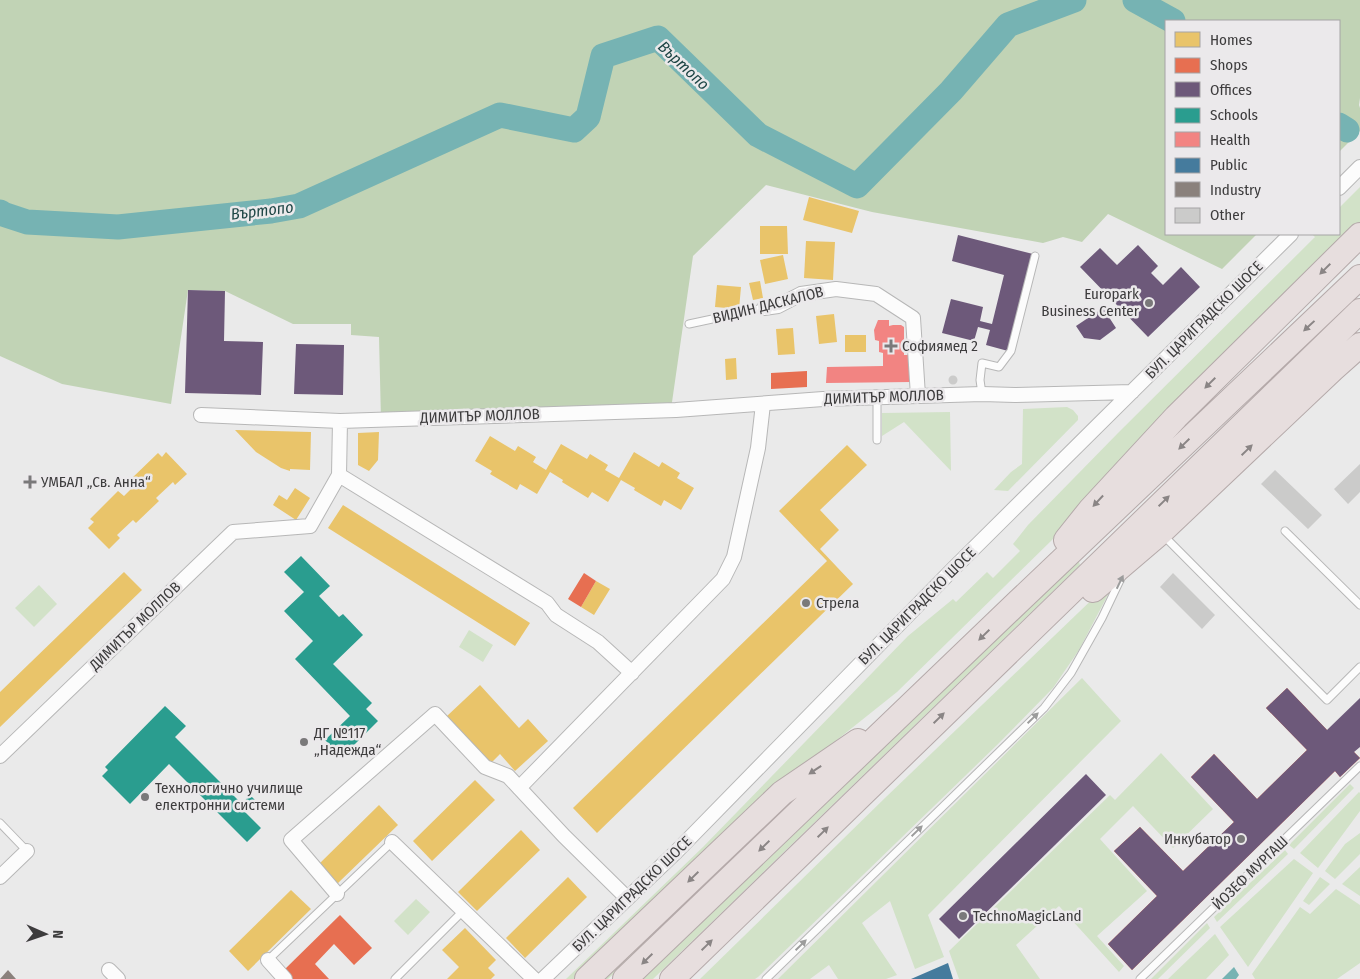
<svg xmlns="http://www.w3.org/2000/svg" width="1360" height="979" font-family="'Fira Sans Condensed',sans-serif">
	<rect width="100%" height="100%" fill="#eaeaea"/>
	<path fill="#d2e2c8" d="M1360,187V225L1102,485L1052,540L897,692L773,791L575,979H566L703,847L908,636L953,599L956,602L987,572L993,578L1020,551L1013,544L1028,525L1118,433L1315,237L1312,234H1339V208Z
		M1067,407L1073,410L1078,416V420L1008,491L994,490L1011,472L1022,464L1023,409Z
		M950,412L951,471L904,422L882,436V413Z
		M1077,562H1079L1080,565L653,979H643Z
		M1114,583L1079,650L1053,688L998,744L758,977L755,979H700L886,797L1103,589Z
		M39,585L57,604L34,627L15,608Z
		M469,630L493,645L483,662L459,647Z
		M1082,678L1121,721L928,915L944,957L915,969L890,901L862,923L897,975L886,979H838L829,965L810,979H778Z
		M1161,753L1213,809L1173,848L1133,806L1100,839L1147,891L1097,936L1124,966L1119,972L1059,906L1016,945L1040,979H959L949,951L1110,795L1115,800Z
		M1350,784L1354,788L1294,849L1289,845Z
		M1359,792L1360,793V811L1318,868L1300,853Z
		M787,804L785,810L608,979H602Z
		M1360,833V854L1335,879L1325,871L1345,844Z
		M1285,850L1288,854L1217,922L1214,917Z
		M1294,859L1313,873L1248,967L1220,927Z
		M1360,867V896L1342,884Z
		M1320,877L1330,884L1309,905L1303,901Z
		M1336,889L1360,905V963L1337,979H1255L1252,974L1300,907L1310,914Z
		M416,899L430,912L408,935L394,921Z
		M1207,923L1210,928L1158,979H1151Z
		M1215,934L1229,955L1206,979H1168Z"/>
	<path fill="#c1d3b5" d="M0,0H1360V98L1359,105L1360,108V131L1339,152V21H1166V234H1257L1222,269L1108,214L1082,242L1063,237L1043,243L872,212L766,185L693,256L671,409L381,420L379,337L351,335V324H293L225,291L188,290L171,404L62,384L0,356Z"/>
	<path fill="#76b3b3" d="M1234,967L1239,975L1236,979H1222Z"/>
	<path fill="#e9c46a" d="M809,197L859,211L852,233L803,220Z
		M760,226H787L788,254H760Z
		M806,241L835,242L833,280L804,278Z
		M783,255L788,279L765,284L760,260Z
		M760,281L763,298L753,300L749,283Z
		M717,285L741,287L739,309L715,307Z
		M834,314L837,342L819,344L816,316Z
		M793,328L795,354L778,355L776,329Z
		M845,335H866V352H845Z
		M736,358L737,379L726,380L725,359Z
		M235,430L311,432L310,470L290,469V471L281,468L256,452Z
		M379,432L378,460L369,471L358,465V433Z
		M490,436L515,451L518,446L536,457L533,462L546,470L561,444L587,459L590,454L608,465L605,470L619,478L634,452L659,467L662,462L680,473L677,478L694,488L681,510L664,500L661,506L634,490L635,488L621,480L608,502L592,492L588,498L562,482L563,480L550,472L537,494L520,484L517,490L490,474L492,471L475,461Z
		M847,445L867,465L820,510L839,530L820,549L853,584L597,833L573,808L827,561L779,511Z
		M166,452L187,474L175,485L173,482L156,498L159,501L136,523L133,520L117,535L120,538L109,549L88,528L94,522L90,519L118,491L124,496L135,485L130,480L158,453L162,457Z
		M295,488L310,498L296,520L273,505L279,495L287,500Z
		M343,505L530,623L515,646L328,528Z
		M124,572L142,590L0,727V692Z
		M596,581L610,589L594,615L581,607Z
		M480,685L519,728L528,719L548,741L515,771L500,754L491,763L447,716Z
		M475,780L495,800L432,861L413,841Z
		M379,805L398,825L337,884L319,864Z
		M521,830L540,850L477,911L458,892Z
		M568,877L587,897L525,958L506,938Z
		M291,890L311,909L248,971L229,951Z
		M465,928L496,960L488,968L495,975L491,979H447L459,967L442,950Z"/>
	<path fill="#e76f51" d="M807,371V387L771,389V373Z
		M584,573L596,581L581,607L568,599Z
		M1287,688L1327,730L1320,737L1345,762L1354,752L1360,758L1340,777L1335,771L1132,970L1108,944L1157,896L1114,851L1140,827L1183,871L1234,822L1191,777L1214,754L1257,799L1307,750L1266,708Z
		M340,915L372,948L354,965L334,944L315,964L329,979H293L284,970Z"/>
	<path fill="#6d597a" d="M958,235L1033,254L1008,351L986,345L990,330L978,327L974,341L942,333L951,299L983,307L980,321L992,324L1004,275L952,261Z
		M1138,245L1158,266L1151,273L1163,285L1181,267L1200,287L1148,337L1080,267L1100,248L1117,265Z
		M188,290L225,291L224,341L263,342L261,395L185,393Z
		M1103,308L1116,328L1100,340L1084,338L1076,326Z
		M296,344L344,345L343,395L294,394Z
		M1287,688L1327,730L1360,698V747L1354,752L1360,758L1340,777L1335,771L1132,970L1108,944L1157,896L1114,851L1140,827L1183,871L1234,822L1191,777L1214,754L1257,799L1307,750L1266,708Z
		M1086,774L1106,795L959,939L939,919Z"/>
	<path fill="#2a9d8f" d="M301,556L330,586L319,596L339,617L343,614L363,635L333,664L372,703L366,709L378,721L342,757L325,740L350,716L295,659L313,641L284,611L304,592L284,572Z
		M165,706L186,726L175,737L242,804L250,795L256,801L245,812L261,828L247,842L169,764L130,804L102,776L108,770L105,767Z"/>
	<path fill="#f28482" d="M878,320H889V326L893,325H901L904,327V355H911V382L826,383L827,367L883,366V353L879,352V341L875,340L874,330Z"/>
	<path fill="#457b9d" d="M948,963L953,979H911Z"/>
	<path fill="#8a817c" d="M8,970L16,979H0Z"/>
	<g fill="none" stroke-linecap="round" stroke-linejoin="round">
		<path stroke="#76b3b3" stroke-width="25" d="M1135,0L1173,21
			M1339,125L1347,130
			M0,212L3,214L27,222L118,227L271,211L299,206L500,115L574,130L588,117L603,56L658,38L758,135L857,186L951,91L1008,25L1074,0"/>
	</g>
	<path fill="#cbcbca" d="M948.5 380a4.5 4.5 0 1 1 9 0a4.5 4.5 0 1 1-9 0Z
		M1360,464V492L1348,504L1334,489Z
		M1275,470L1322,515L1308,529L1261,484Z
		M1173,573L1215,615L1202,629L1160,587Z"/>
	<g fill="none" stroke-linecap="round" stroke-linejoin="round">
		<g stroke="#b7b7b7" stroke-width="9">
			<path id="service" d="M689,324L764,308
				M982,394L980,380L982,363L999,367L1011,351L1035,256
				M877,440V397
				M1285,531L1360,605
				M1162,534L1327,700L1360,667
				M0,823L27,851
				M268,960L392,842
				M395,979L463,911
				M766,979L1044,708L1071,673L1102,618L1122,576
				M1140,979L1360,766"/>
		</g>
		<g stroke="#b7b7b7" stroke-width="16">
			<path id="minor" d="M1339,188L1360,167
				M764,308L778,306L801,294L836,289L876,294L913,318L918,396
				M201,415L340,421L676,410L823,399L918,396L982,394L1015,395L1132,392
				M339,475L547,603L556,615L598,642L632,673
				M0,756L233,532L310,526L339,475L340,421
				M519,788L723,579L734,557L758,448L763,404
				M392,842L534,979
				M0,877L27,851
				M337,894L291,840L435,714L485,767L508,776L564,836L627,898
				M268,960L285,979
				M109,970L118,979
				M543,979L676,852L952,570L1291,234"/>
		</g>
		<g stroke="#b4a9a9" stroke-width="26">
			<path id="trunk" d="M1066,540L1090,510L1176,417L1360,235
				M1093,590L1161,532L1333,369L1360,345
				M587,979L782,793L858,741
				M625,979L1019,601L1360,277
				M672,979L1360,311"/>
		</g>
		<use href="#service" stroke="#fcfcfc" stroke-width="7"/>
		<use href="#minor" stroke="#fcfcfc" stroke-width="14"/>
		<use href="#trunk" stroke="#e7dede" stroke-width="24"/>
	</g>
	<defs><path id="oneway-solid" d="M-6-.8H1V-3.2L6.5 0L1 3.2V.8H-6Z" transform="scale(1.25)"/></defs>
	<g fill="#8a8585">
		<use href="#oneway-solid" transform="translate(1325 269) rotate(135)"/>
		<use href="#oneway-solid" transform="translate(1309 326) rotate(137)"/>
		<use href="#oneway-solid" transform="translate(1210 383) rotate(135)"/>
		<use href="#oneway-solid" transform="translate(1184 444) rotate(136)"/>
		<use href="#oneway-solid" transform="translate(1247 450) rotate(-44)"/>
		<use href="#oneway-solid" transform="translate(1098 501) rotate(133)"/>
		<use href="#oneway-solid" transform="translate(1164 501) rotate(-44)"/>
		<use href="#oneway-solid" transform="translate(984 635) rotate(136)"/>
		<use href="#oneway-solid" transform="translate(939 718) rotate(-44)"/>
		<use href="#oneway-solid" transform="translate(815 770) rotate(146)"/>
		<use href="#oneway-solid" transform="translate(823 832) rotate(-44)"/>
		<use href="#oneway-solid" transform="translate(764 846) rotate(136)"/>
		<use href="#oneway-solid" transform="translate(693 877) rotate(136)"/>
		<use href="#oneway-solid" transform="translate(707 945) rotate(-44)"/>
		<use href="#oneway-solid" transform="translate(647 959) rotate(136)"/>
	</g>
	<g fill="#9c9c9c">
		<use href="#oneway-solid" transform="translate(1120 582) rotate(-64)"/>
		<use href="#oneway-solid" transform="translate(1033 718) rotate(-44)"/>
		<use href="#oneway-solid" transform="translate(917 831) rotate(-44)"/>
		<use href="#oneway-solid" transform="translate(801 945) rotate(-44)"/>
	</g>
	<g fill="#7a797a" stroke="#ebe9eb" stroke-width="2">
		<circle cx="1149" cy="303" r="5"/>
		<path d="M888.5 338.5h5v5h5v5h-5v5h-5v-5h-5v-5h5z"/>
		<path d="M27.5 474.5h5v5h5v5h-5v5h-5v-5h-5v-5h5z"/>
		<circle cx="806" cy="603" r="5"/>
		<circle cx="304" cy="742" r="5"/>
		<circle cx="145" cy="797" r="5"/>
		<circle cx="1241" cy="839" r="5"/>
		<circle cx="963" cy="916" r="5"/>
	</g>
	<g text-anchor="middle" stroke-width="5" stroke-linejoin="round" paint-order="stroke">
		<g font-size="15" fill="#3d3c3d" stroke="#ebe9eb" text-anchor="start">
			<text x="1139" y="299" text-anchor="end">Europark<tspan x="1139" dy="17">Business Center</tspan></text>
			<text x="902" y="351">Софиямед 2</text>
			<text x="41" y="487">УМБАЛ „Св. Анна“</text>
			<text x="816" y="608">Стрела</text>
			<text x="314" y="738">ДГ №117<tspan x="314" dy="17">„Надежда“</tspan></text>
			<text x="155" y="793">Технологично училище<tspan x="155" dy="17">електронни системи</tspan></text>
			<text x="1231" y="844" text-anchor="end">Инкубатор</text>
			<text x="973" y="921">TechnoMagicLand</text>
		</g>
		<g font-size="15" fill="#3d3c3d" stroke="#ebe9eb">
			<text transform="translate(768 305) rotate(-14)" y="5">ВИДИН ДАСКАЛОВ</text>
			<text transform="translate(1204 320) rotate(-45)" y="5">БУЛ. ЦАРИГРАДСКО ШОСЕ</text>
			<text transform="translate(884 397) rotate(-2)" y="5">ДИМИТЪР МОЛЛОВ</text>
			<text transform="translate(480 416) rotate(-2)" y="5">ДИМИТЪР МОЛЛОВ</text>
			<text transform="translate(917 606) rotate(-45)" y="5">БУЛ. ЦАРИГРАДСКО ШОСЕ</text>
			<text transform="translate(135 626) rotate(-44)" y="5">ДИМИТЪР МОЛЛОВ</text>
			<text transform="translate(1250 873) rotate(-44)" y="5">ЙОЗЕФ МУРГАШ</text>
			<text transform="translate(632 894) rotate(-44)" y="5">БУЛ. ЦАРИГРАДСКО ШОСЕ</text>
		</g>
		<g font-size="16" font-style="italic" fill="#1d4545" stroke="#ebe9eb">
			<text transform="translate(684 65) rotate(43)" y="6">Въртопо</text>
			<text transform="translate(262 210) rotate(-7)" y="6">Въртопо</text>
		</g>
	</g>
	<rect x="1165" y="20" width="175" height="215" fill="#ebe9eb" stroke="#a5a4a5"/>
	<rect x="1175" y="32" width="25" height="15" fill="#e9c46a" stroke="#a5a4a5"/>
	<text x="1210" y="45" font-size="15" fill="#3d3c3d">Homes</text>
	<rect x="1175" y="58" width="25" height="15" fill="#e76f51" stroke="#a5a4a5"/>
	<text x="1210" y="70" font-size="15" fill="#3d3c3d">Shops</text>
	<rect x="1175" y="82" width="25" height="15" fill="#6d597a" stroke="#a5a4a5"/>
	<text x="1210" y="95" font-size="15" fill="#3d3c3d">Offices</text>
	<rect x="1175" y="108" width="25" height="15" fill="#2a9d8f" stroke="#a5a4a5"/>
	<text x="1210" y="120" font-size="15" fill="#3d3c3d">Schools</text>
	<rect x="1175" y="132" width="25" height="15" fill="#f28482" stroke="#a5a4a5"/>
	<text x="1210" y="145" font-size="15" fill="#3d3c3d">Health</text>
	<rect x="1175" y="158" width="25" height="15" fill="#457b9d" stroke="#a5a4a5"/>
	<text x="1210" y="170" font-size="15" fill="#3d3c3d">Public</text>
	<rect x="1175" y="182" width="25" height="15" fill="#8a817c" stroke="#a5a4a5"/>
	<text x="1210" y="195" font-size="15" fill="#3d3c3d">Industry</text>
	<rect x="1175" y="208" width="25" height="15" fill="#cbcbca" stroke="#a5a4a5"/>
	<text x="1210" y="220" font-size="15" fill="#3d3c3d">Other</text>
	<g transform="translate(45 934) rotate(92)" stroke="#ebe9eb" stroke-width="4" paint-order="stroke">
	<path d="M0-4L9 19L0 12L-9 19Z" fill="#3d3c3d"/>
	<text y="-8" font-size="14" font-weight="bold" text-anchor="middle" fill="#3d3c3d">N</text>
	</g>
</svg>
